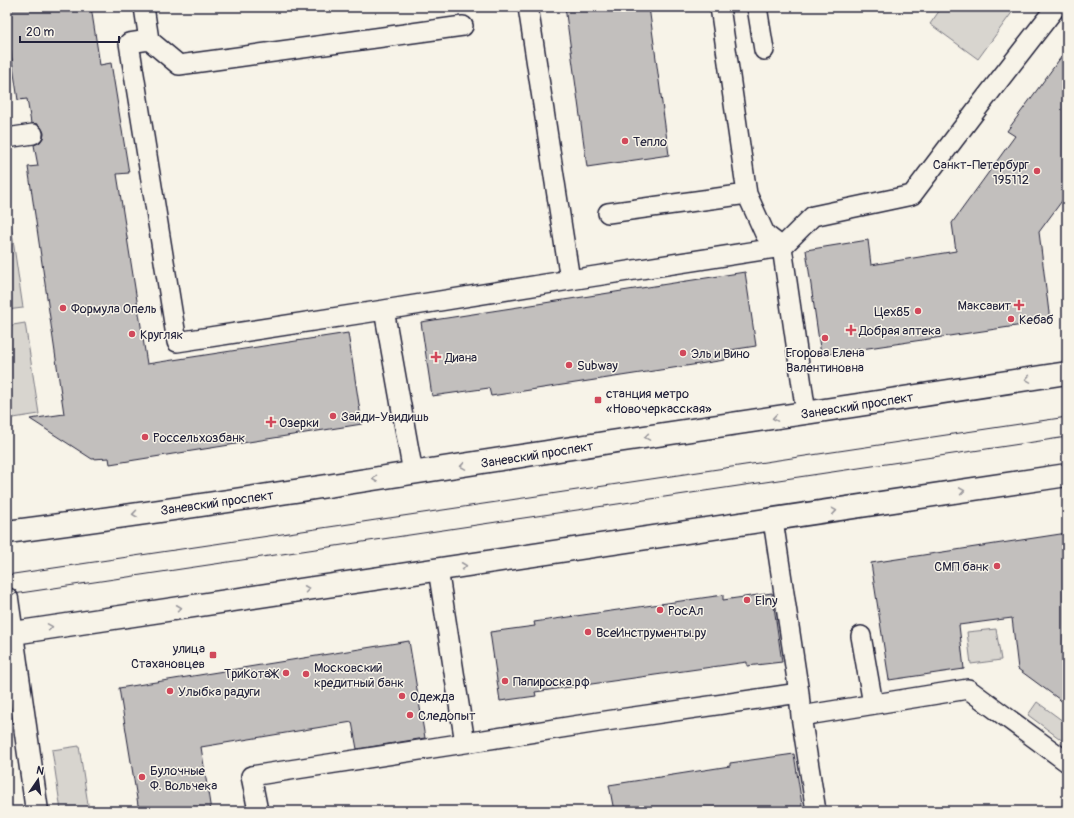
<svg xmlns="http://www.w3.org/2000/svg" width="1074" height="818" font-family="Pangolin,sans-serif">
	<rect width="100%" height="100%" fill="#f7f3e8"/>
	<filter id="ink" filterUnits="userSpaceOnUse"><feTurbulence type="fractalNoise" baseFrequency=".025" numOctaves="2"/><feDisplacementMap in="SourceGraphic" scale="8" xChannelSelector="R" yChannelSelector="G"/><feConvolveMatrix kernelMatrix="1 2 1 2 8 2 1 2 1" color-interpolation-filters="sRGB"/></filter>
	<g filter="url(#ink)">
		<path fill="#d8d5cf" stroke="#7d7c85" d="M942,7H1016L978,59L930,24Z
			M7,199L23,308L7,310Z
			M25,323L39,414L7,419V326Z
			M996,629L1001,660L971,664L967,632Z
			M1037,702L1067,724V744L1028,715Z
			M79,746L89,811H61L52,750Z"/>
		<path fill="#c2bfbd" stroke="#22223b" d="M7,7H91L100,65L111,63L129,173L117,174L147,364L348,333L362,424L110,464L109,458L92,459L30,419L64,414L28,167L38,166L34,145L40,142L43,138L44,133L41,127L37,124L31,123L27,99L18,100L7,27Z
			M565,7H649L669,155L587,167Z
			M1067,49V194L1039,232L1050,321L821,355L806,250L868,240L871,265L956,251L952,223L1015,136L1007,131Z
			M745,272L756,346L724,351L725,360L491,396L489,388L432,396L421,322Z
			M1067,533V705L1018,669L1012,618L959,625L964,669L889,680L871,563Z
			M772,593L782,662L747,666V662L535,692L536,696L500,701L490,632L535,626L534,622L723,595V600Z
			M409,641L425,738L357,749L352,722L201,747L211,811H139L119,688Z
			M794,754L803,811H614L609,785L730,766V763Z"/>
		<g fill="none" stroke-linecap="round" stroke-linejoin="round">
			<g stroke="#22223b" stroke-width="22">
				<path id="service" d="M144,7L149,40L129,43L177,342L384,310L413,473
					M528,7L570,280L782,247L806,413
					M720,7L747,194L765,234L782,247L813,216L912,195L980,105L1056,7
					M757,7L764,50
					M149,40L179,65L463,26
					M7,138L33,134
					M608,213L747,194
					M384,310L570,280
					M773,520L799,693L801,716L816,811
					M438,569L465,743L599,722L799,693
					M861,636L873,704
					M801,716L968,689L1067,762
					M258,811L251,776L465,743"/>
			</g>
			<g stroke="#22223b" stroke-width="25">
				<path id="minor" d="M7,599L37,811"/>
			</g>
			<g stroke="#22223b" stroke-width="25">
				<path id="primary" d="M7,532C206,506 405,474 604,443C758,420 913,397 1067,373
					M7,634L1067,475"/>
			</g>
			<use href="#service" stroke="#f7f3e8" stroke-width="19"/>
			<use href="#minor" stroke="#f7f3e8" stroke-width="22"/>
			<use href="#primary" stroke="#f7f3e8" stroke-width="22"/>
			<path stroke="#22223b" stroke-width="1" d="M7,575L1067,417
				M7,595L1067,437"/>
		</g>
		<defs><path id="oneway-chevron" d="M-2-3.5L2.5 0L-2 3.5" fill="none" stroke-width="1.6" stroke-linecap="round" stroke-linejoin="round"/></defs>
		<g stroke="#97959a">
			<use href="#oneway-chevron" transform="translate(1028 379) rotate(171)"/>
			<use href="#oneway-chevron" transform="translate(775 418) rotate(171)"/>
			<use href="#oneway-chevron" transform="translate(647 437) rotate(171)"/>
			<use href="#oneway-chevron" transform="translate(463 466) rotate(171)"/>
			<use href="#oneway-chevron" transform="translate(375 479) rotate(172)"/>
			<use href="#oneway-chevron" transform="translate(962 491) rotate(-9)"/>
			<use href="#oneway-chevron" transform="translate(834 511) rotate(-9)"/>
			<use href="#oneway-chevron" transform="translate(135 514) rotate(172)"/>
			<use href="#oneway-chevron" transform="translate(464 566) rotate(-8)"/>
			<use href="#oneway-chevron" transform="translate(307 589) rotate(-8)"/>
			<use href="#oneway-chevron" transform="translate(179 608) rotate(-8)"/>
			<use href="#oneway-chevron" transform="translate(50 627) rotate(-9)"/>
		</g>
	</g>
	<g fill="#d1495b" stroke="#f7f3e8" stroke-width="1.5">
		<circle cx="625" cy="141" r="4"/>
		<circle cx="1037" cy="171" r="4"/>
		<path d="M1017 299h4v4h4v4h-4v4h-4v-4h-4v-4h4z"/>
		<circle cx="63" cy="308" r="4"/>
		<circle cx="918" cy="311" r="4"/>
		<circle cx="1011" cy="319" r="4"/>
		<path d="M849 324h4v4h4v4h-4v4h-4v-4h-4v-4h4z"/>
		<circle cx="132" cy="334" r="4"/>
		<circle cx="825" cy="338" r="4"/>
		<circle cx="683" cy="353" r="4"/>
		<path d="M434 351h4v4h4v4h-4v4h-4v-4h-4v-4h4z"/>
		<circle cx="569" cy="365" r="4"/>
		<rect x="594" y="396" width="8" height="8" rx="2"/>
		<circle cx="333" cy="416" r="4"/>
		<path d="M269 416h4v4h4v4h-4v4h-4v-4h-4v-4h4z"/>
		<circle cx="145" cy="437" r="4"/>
		<circle cx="997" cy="566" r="4"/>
		<circle cx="747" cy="600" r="4"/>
		<circle cx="660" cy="610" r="4"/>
		<circle cx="588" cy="632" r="4"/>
		<rect x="209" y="651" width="8" height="8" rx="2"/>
		<circle cx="286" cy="673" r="4"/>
		<circle cx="306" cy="674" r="4"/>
		<circle cx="505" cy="681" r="4"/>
		<circle cx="170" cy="691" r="4"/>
		<circle cx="402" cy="696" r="4"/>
		<circle cx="410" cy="715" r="4"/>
		<circle cx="142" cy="777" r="4"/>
	</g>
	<g text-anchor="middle" stroke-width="3" stroke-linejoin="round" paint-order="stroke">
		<g font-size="13" fill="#22223b" stroke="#f7f3e8" text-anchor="start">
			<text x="633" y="146">Тепло</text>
			<text x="1029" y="169" text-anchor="end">Санкт-Петербург<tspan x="1029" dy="15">195112</tspan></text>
			<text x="1011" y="310" text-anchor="end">Максавит</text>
			<text x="71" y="313">Формула Опель</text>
			<text x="910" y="316" text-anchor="end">Цех85</text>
			<text x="1019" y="324">Кебаб</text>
			<text x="859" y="335">Добрая аптека</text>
			<text x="140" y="339">Кругляк</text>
			<text x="825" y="357" text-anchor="middle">Егорова Елена<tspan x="825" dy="15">Валентиновна</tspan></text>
			<text x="691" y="358">Эль и Вино</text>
			<text x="445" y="362">Диана</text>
			<text x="577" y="370">Subway</text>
			<text x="606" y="398">станция метро<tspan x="606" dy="15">«Новочеркасская»</tspan></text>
			<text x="341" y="421">Зайди-Увидишь</text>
			<text x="279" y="427">Озерки</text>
			<text x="153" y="442">Россельхозбанк</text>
			<text x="989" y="571" text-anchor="end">СМП банк</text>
			<text x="755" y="605">Elny</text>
			<text x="668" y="615">РосАл</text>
			<text x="596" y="637">ВсеИнструменты.ру</text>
			<text x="205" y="653" text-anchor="end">улица<tspan x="205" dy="15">Стахановцев</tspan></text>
			<text x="314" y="672">Московский<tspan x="314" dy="15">кредитный банк</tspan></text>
			<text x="278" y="678" text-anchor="end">ТриКотаЖ</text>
			<text x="513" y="686">Папироска.рф</text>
			<text x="178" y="696">Улыбка радуги</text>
			<text x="410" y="701">Одежда</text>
			<text x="418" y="720">Следопыт</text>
			<text x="150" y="775">Булочные<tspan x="150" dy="15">Ф. Вольчека</tspan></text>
		</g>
		<g font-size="13" fill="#22223b" stroke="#f7f3e8">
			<text transform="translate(857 405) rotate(-9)" y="5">Заневский проспект</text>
			<text transform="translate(537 454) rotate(-9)" y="5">Заневский проспект</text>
			<text transform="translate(217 502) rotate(-8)" y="5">Заневский проспект</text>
		</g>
	</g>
	<rect width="1074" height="818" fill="none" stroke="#f7f3e8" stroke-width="24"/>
	<rect x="12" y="12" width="1050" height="794" fill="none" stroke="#22223b" stroke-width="1.5" filter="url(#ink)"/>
	<g transform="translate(38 780) rotate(13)" stroke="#f7f3e8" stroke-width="3" paint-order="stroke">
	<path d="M0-3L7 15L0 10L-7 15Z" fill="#22223b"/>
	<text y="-6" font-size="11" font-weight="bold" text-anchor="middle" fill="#22223b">N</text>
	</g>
	<path d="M20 36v6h99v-6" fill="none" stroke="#22223b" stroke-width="2"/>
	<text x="26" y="36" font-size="12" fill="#22223b" stroke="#f7f3e8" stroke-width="3" paint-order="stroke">20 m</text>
</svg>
